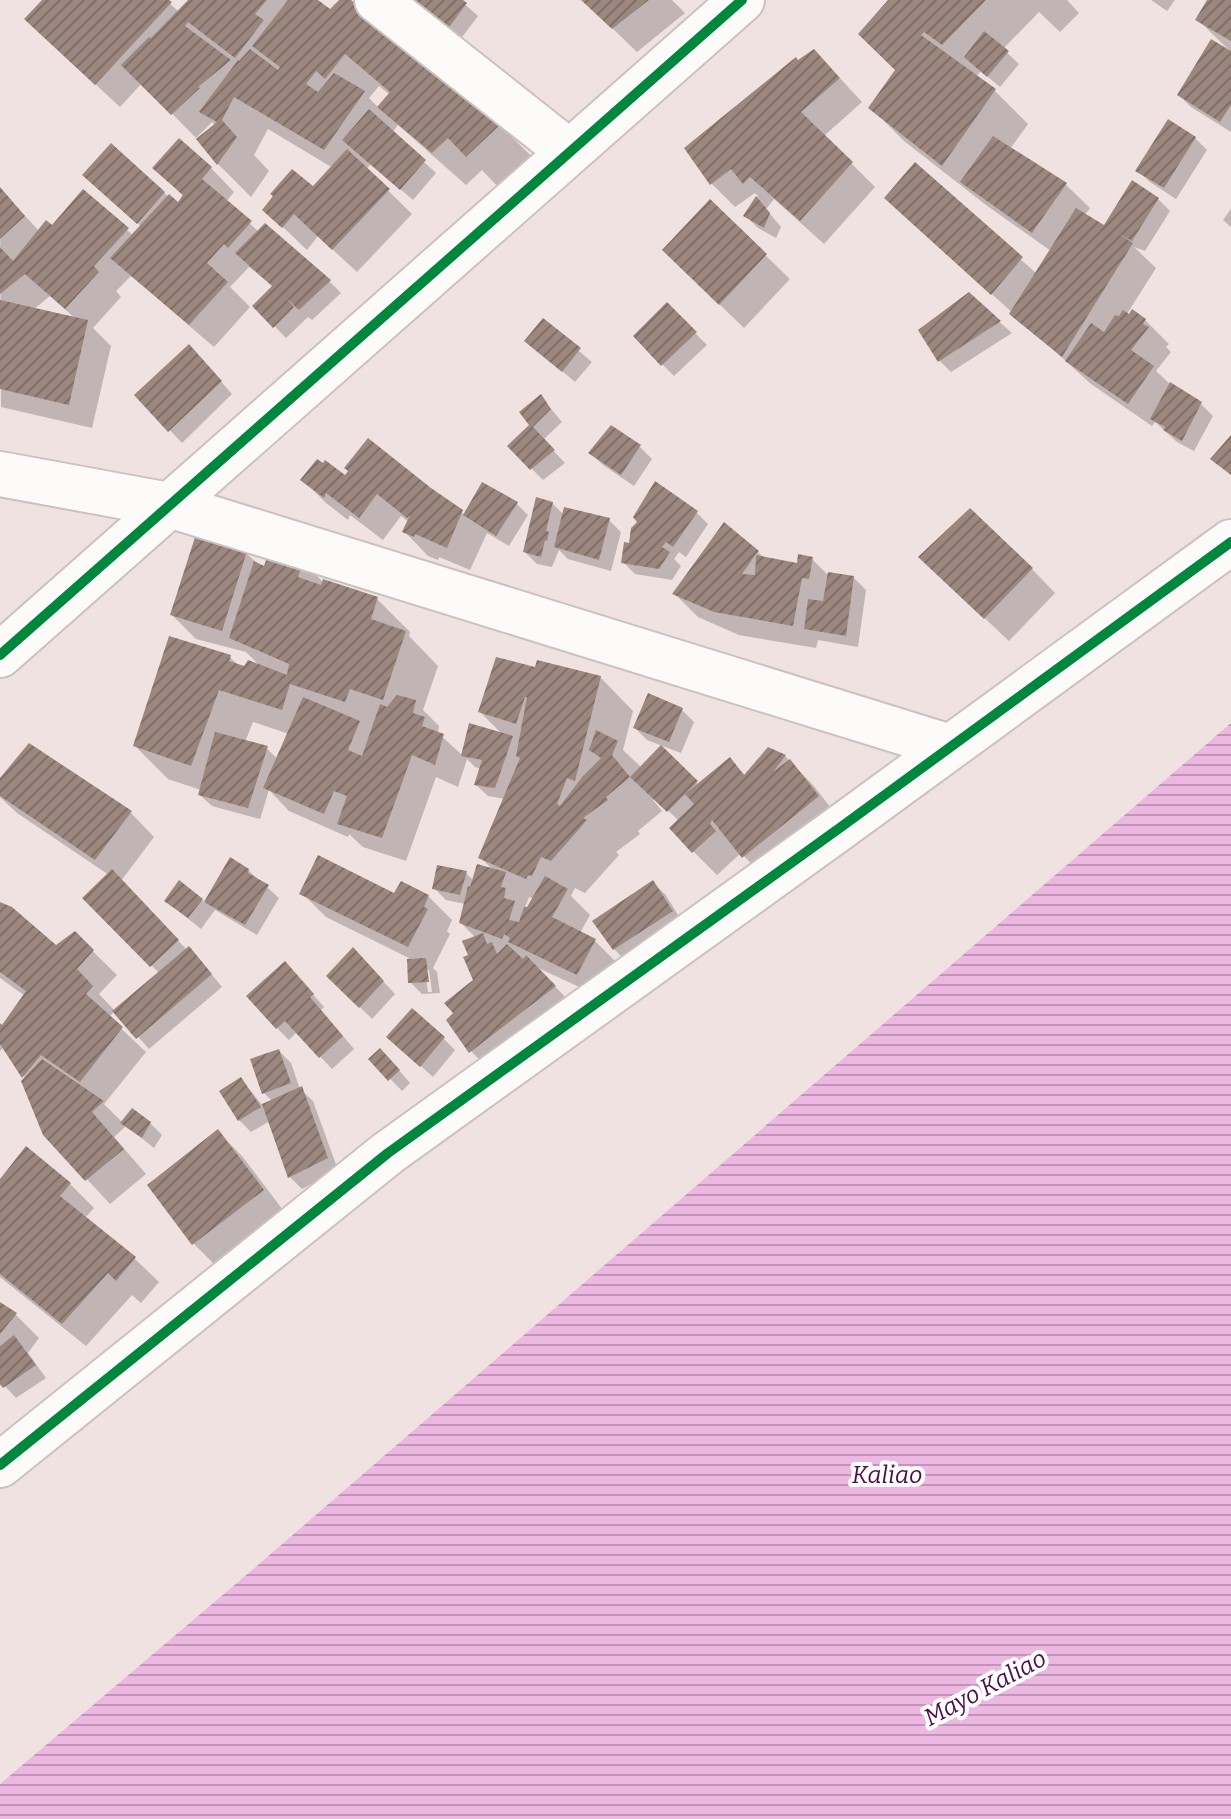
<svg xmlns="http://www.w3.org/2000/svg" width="1231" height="1819" font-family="Bitter,serif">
	<defs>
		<pattern id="water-rules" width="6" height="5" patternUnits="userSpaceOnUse" patternTransform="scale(2)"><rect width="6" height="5" fill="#ecb7e1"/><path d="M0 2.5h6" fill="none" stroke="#c095b7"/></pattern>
		<pattern id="building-hatch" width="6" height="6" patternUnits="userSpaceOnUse" patternTransform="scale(2)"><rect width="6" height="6" fill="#9b877e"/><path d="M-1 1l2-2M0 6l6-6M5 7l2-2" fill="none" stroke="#806f68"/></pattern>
	</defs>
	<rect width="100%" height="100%" fill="#f0e2e1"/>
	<path fill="url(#water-rules)" d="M1231,723V1819H0V1784L258,1565Z"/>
	<path fill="#0003" fill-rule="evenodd" d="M44,0H166L179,12L191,0H315L330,12L342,0H348L500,125L533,158L500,189L482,170L466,185L398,125L392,133L436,173L413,200L371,164L366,169L412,214L357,272L318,236L307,250L265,210L313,189L333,168L268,129L254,155L269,171L251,197L218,164L199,140L216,126L212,122L196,138L142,83L120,107L51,43ZM379,86L390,95L379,108L369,98Z
		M407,0H460L478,16L459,41Z
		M583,0H672L685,13L637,52Z
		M890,0H1067L1079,13L1060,32L1039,12L1003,49L1019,64L1000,87L981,71L976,77L995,91L1028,124L1010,149L1066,185L1090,208L1085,215L1115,234L1158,199L1170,211L1145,251L1134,247L1156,268L1125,317L1145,320L1169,344L1166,347L1171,352L1156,371L1171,385L1201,404L1213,416L1194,451L1177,442L1155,422L1152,426L1091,384L886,198L915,165L1037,274L1051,251L986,205L904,141L871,108L897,71Z
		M1151,0H1175L1167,11Z
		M1209,0H1231V132L1191,107L1179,95L1229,50L1198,20Z
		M837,75L862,102L824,136L875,187L824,244L774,199L766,209L781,227L776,238L758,228L746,216L758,196L755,193L735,207L711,183Z
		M1195,138L1207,150L1176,199L1150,182L1138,171Z
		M111,146L178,205L184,197L155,168H211L234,192L226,202L259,232L329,281L341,293L312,320L308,317L286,338L255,306L274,287L249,267L230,287L250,307L214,347L131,276L116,291L121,297L93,328L111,346L92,428L1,407L0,189L40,232L53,227L83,192L134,236L142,227L97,187ZM50,296L77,320L33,310Z
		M710,202L790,279L744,328L688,274Z
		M1231,209V227L1223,220Z
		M969,295L1012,333L951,372L939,360Z
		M667,305L707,345L674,376L662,364Z
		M543,321L592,362L575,382L527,341Z
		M201,359L232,394L182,443L137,395Z
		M541,397L562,422L543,440L565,463L543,480L509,446L531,425Z
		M611,428L640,447L652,459L634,486L603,465L591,453Z
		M345,478L465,514L517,504L528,515L509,546L487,533L470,570L439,557L438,560L428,556L405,532L409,522L401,516L383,540L350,515L348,520L326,503L302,479Z
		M552,503L564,515L609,520L621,532L611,571L568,559L559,550L552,567L537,564L525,552Z
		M696,512L708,524L686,557L679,552L674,559L681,566L672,580L635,574L623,562Z
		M758,552L764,558L799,565L812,559L827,574L854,578L866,590L858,647L818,640L816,648L739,635L698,617L674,593Z
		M246,553L260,566L303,562L324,583L377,599L410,632L409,636L438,666L423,710L439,726L438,733L463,756L504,736L480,712L537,670L600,677L633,711L623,750L642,768L661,748L699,785L730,760L746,776L768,749L785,756L813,785L841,821L767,880L741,853L717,875L693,851L679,821L655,798L653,800L662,811L638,831L640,834L616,852L619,855L585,893L575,888L571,896L590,915L580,933L595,941L619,965L601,997L536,967L578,1010L494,1075L471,1051L475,981L471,956L476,938L461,923L465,904L446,900L434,888L466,873L474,881L494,871L480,857L505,799L488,796L476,785L482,769L475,767L467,759L458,787L436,777L406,861L363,847L349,834L348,837L289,811L269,790L260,819L212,806L200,795L201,790L168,779L135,746L230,657L240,667H261L246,652L196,639L172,615ZM253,722L289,734L278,759L266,748L245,742ZM529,897L534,899L523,913Z
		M1032,569L1055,593L1009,641L945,581Z
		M682,710L694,722L681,753L647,740L635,728Z
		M29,745L131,813L154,837L121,881L187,950L200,960L222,987L149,1049L115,1011L109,1017L146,1052L104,1104L123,1123H150L162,1135L154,1148L126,1126L114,1137L146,1174L110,1204L45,1134L26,1079L4,1047L0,1051V1025L2,1028L25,996L0,978V904L56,948L74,933L117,975L99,994L115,1011L159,973L85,898L109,875L17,813L0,797V781Z
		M230,859L248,870L279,898L257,935L215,910L201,929L166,901L202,900L205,903Z
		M653,883L665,894L683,923L626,961L614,949L595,921Z
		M302,893L428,896L452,920L447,931L450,934L433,968L437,972L440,993L422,994L410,982L409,958L326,917ZM425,970H429L432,992H428Z
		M365,962L395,994L372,1019L329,976Z
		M297,976L324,1007L321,1010L354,1049L332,1069L297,1032L289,1040L277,1028Z
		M443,1038L455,1050L433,1077L401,1048Z
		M279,1051L291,1063L300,1089L313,1101L338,1170L302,1189L290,1177L270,1121L251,1132L239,1120L241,1079L263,1106L273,1102L264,1093Z
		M371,1059L392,1062L410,1083L402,1091Z
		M218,1132L242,1156L286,1214L218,1268L194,1244L149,1185Z
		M0,1182L70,1184L94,1208L85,1218L135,1259L159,1282L141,1303L132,1295L86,1346L0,1277Z
		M0,1304L16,1315L39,1338L28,1353L46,1378L16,1398L2,1383L0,1386Z"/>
	<path fill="url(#building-hatch)" d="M42,0H169L172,2L95,85L24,19Z
		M188,0H267L255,14L264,20L235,58L188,22L185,26L231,60L198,87L200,88L171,115L121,65L149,37L151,38Z
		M288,0H318L330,9L339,0H351L502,123L466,157L448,138L432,153L377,107L390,92L345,54L325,79L316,71L306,84L318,92L334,73L365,91L324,150L234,97L222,120L237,137L217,165L196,139L217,122L199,112L238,60L239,61L250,49L278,70L280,67L252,46Z
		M408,0H463L467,3L447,30Z
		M581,0H649L612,29Z
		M888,0H986L942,45L924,32L921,35L996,89L942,166L868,108L895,70L858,34Z
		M1207,0H1231V41L1195,20Z
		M984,31L1009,51L987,77L964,57Z
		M1211,39L1231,51V105L1220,122L1177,95Z
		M814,49L840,78L801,112L853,162L800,221L750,177L743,184L731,169L710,185L684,148L796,57L798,60Z
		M369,109L426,160L400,190L342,140Z
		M1168,119L1196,137L1164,188L1135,171Z
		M993,136L1067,183L1032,233L960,182Z
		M179,138L212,167L202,179L252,221L228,248L224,244L207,263L228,282L189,325L110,258L169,194L178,202L183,195L152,168Z
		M111,143L165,192L137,224L82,175Z
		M347,149L390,189L332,250L294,214L282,228L262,210L273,196L270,194L292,169L313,186Z
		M915,162L1023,257L991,295L884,198Z
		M1132,180L1159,198L1132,241L1119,234L1133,243L1062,357L1009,314L1076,208L1104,225Z
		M0,187L25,216L0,239Z
		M83,189L129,228L94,266L99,272L65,309L25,274L0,294V247L13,261L46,220L52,225Z
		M756,196L770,213L764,228L743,216Z
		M710,199L767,254L719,305L662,250Z
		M265,223L331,280L299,310L285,297L294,307L273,328L252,306L272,286L235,253Z
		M969,292L1001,321L938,362L918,330Z
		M0,300L88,320L69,405L0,389Z
		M667,302L697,332L661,366L633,336Z
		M1132,309L1146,319L1143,324L1149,327L1131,350L1154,366L1128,404L1065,361L1091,323L1104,332L1115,315L1119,316L1123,310L1129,314Z
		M543,318L581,348L562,372L524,341Z
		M189,344L222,381L168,432L134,395Z
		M1170,382L1202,402L1182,441L1163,430L1165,427L1150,419Z
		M541,394L551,409L533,427L555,450L530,470L507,446L529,425L519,412Z
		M611,425L641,445L621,475L588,453Z
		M1231,435V475L1210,459Z
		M368,438L431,488L463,510L447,548L415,534L414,537L402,532L410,515L407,518L377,494L359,518L326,493L324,498L300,480L317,459L323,463L325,460L345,475L348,471L344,468Z
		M655,481L698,511L673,547L666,542L662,547L670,552L659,569L621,563L624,542L629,543L631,528L637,522L633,517Z
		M482,482L518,502L496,536L463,515Z
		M536,497L553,502L546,531L549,532L547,541L545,540L541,557L523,552Z
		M564,507L610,518L599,560L554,547Z
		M970,508L1033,568L984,619L918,557Z
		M724,522L759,551L756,554L742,574L755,575L756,555L797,563L798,554L813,557L809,579L802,578L793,626L714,612L672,594Z
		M196,534L247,551L222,631L170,615Z
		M270,549L304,560L298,577L321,585L323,579L378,597L371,619L406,631L383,700L350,689L345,702L290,684L282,710L219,690L191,766L133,746L169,636L231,655L229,661L244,666L248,660L287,675L289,664L229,638L254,561L264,566Z
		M828,572L854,576L846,636L804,629L808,599L823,601Z
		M496,657L535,667L537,660L601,676L575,781L567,778L557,804L560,806L583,776L601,758L589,750L596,730L618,741L612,755L630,777L661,745L698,781L667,812L630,777L606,797L608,800L583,818L587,820L551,861L541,857L532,876L528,875L526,879L478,858L520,758L516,756L527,697H525L516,724L478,712Z
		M648,693L683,708L669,742L633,728Z
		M397,695L416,700L413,713L425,717L422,726L444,734L435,765L412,755L382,838L337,824L347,796L334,791L324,814L263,788L303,697L360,721L348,750L362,756L380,704L387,707Z
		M469,723L513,736L495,788L474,785L482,760L461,756Z
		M215,732L268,746L248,808L198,795Z
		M29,743L132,811L95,860L0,796V778Z
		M768,747L786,755L773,772L790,759L819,796L742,858L712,820L710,824L716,831L692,853L669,828L694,804L685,794L730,757L744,775Z
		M318,855L394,893L401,881L429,895L424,907L428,909L408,947L299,894Z
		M230,857L249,869L248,873L269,885L245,925L204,902Z
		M477,864L506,872L501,887L506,888L504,898L515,901L509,920L519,922L524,907H527L545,876L568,889L552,917L596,939L577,975L508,942L510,938L504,934L502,939L459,923L468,886L470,887Z
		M437,865L467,871L460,895L432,889Z
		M112,869L179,940L150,967L82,898Z
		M179,880L203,899L188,918L164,901Z
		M653,880L673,911L613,950L592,921Z
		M0,902L12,907L56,945L75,931L94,950L77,969L93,986L86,994L123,1027L80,1082L41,1055L22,1078L0,1044V1023L2,1025L26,991L0,972Z
		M483,933L487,944L492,942L497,954L507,944L523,959L526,955L556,986L469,1053L446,1020L453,1013L444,1003L473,980L463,957L468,955L462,941Z
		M189,946L212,974L136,1039L112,1011Z
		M353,947L384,981L359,1008L326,976Z
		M426,958L429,982L408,983L407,959Z
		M285,961L314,994L310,997L343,1036L319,1058L285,1021L276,1029L246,996Z
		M412,1008L445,1037L420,1067L386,1037Z
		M380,1048L400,1070L388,1081L368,1059Z
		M279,1049L291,1083L262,1094L250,1059Z
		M42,1059L104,1101L92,1112L124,1149L85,1181L43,1135L21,1081Z
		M241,1077L261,1107L238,1121L219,1091Z
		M302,1086L328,1158L288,1178L262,1104Z
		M132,1108L151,1122L142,1138L120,1123Z
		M218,1129L264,1190L192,1245L147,1185Z
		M26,1146L71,1183L60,1196L136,1257L116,1281L108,1273L62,1324L0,1274V1179Z
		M0,1302L17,1313L0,1334Z
		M14,1335L36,1365L3,1388L0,1384V1346Z"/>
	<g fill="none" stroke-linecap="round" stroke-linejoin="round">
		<g stroke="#ccc1c1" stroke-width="48">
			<path id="minor" d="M377,0L568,151
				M0,474L169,505L950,747
				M0,655L742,0
				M0,1465L388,1153L841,827L1231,542"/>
		</g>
		<use href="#minor" stroke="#fdfbfa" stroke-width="44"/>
		<g stroke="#fff" stroke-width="15">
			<path id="cycleway" d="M0,655L742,0
				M0,1465L388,1153L841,827L1231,542"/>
		</g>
		<use href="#cycleway" stroke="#00873e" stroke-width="10"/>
	</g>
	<g text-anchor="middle" stroke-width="8" stroke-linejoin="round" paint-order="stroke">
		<g font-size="24" font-style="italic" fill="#4d0f48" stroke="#fff">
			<text x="887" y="1483">Kaliao</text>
			<text transform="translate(985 1688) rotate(-28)" y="8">Mayo Kaliao</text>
		</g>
	</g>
</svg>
